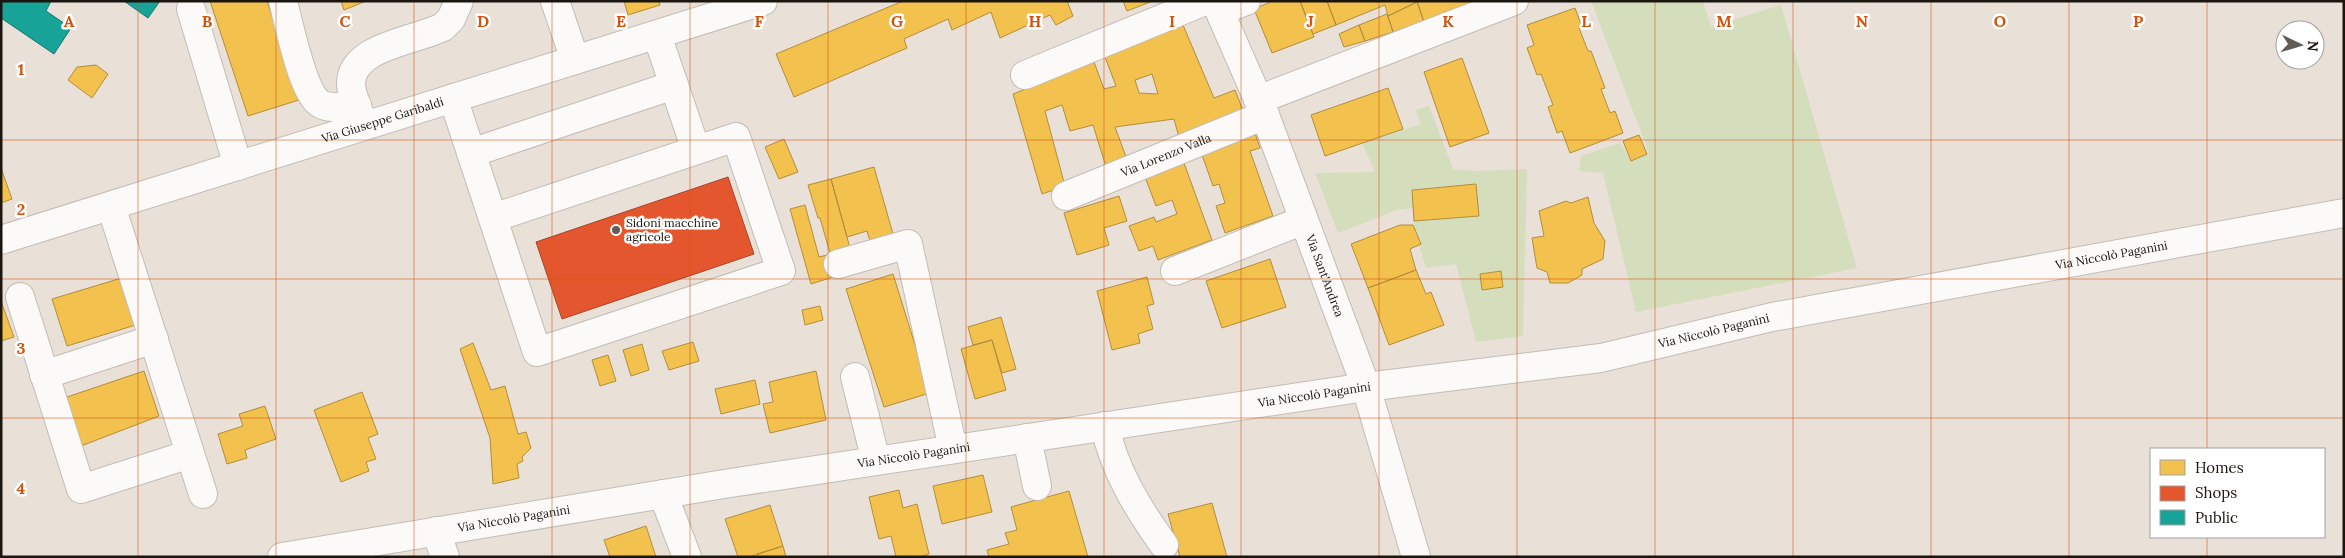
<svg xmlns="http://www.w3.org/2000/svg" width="2345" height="558" font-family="Lora,serif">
	<rect width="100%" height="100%" fill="#e9e0d7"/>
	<path fill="#d4debd" d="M1591,1H1703L1711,27L1781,5L1857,268L1636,312L1603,173L1579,171L1581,156L1620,143L1631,161L1649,153Z
		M1429,106L1453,169L1476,171L1527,169L1523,336L1476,342L1456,264L1426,268L1413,225L1414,221L1479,216L1476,184L1412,189L1413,208L1396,210L1338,233L1315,173L1375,172L1362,143L1421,124L1416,110Z"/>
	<path fill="#f2c14e" stroke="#b28d3b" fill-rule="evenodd" d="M210,1H267L299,100L248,116Z
		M341,1H366L344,10Z
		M624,1H659L660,5L628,15Z
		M903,1H1067L1073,16L1056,25L1050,15L1000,38L991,12L952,30L948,19L904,39L907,48L794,97L776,54Z
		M1123,1H1153L1127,11Z
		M1273,1H1300L1314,37L1272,53L1254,9Z
		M1300,1H1327L1336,25L1313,34Z
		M1327,1H1417V2L1388,16L1385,5L1336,25Z
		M1417,1H1475V3L1424,22Z
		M1417,2L1424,22L1393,32L1388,16Z
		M1575,8L1582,27L1579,28L1588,51H1591L1605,88L1601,89L1610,113L1615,111L1623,133L1570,153L1562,131L1557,133L1548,107L1553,105L1541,74L1537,75L1527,48L1534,45L1527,25Z
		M1387,14L1393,32L1365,41L1359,25Z
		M1183,25L1214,98L1235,90L1244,113L1180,141L1174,119L1115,127L1128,162L1107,170L1093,125L1070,131L1062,105L1045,111L1065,186L1042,194L1013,94L1094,62L1104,89L1116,86L1105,57ZM1152,74L1158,94L1139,93L1135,80Z
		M1359,25L1365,41L1344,47L1339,34Z
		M1462,58L1489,133L1450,147L1424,72Z
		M96,65L108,74L92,98L68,80L77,67Z
		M1388,88L1403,129L1325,156L1311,115Z
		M1255,133L1260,148L1250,151L1273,216L1225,233L1216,206L1225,203L1219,184L1213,186L1201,152Z
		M1639,135L1647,154L1631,161L1623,141Z
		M784,139L798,172L779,179L765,147Z
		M1184,163L1212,240L1158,260L1153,246L1139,251L1129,226L1154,217L1156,222L1177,214L1172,200L1156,206L1145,177Z
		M874,167L893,234L870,241L867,231L847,237L831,179Z
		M1,168L12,199L1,203Z
		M831,179L850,248L830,253L820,218H818L808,185Z
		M1476,184L1479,216L1414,221L1412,190Z
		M1119,196L1127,221L1104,228L1109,245L1077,255L1064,213Z
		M1588,197L1594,223L1605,241L1603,259L1582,269V275L1568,283H1550L1547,272L1537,268L1532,238L1544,236L1539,211L1566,201L1571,203Z
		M805,205L819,257L827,255L833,277L811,284L790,209Z
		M1400,225H1413L1421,244L1410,249L1416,270L1368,288L1351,244Z
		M1270,259L1286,307L1222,328L1206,281Z
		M1416,270L1426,294L1431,292L1444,325L1389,345L1368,288Z
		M1501,271L1503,287L1482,290L1480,274Z
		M893,274L930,393L884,407L846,289Z
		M125,277L139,324L67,346L52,299Z
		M1147,277L1154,304L1147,306L1153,329L1138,334L1140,343L1112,350L1097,291Z
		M1,301L14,337L1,341Z
		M820,306L823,320L805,325L802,310Z
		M1001,317L1016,369L1002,373L992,340L973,345L968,327Z
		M992,340L1006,390L975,399L961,349Z
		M693,342L699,361L669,370L662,351Z
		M473,343L491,390L505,386L518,434L526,432L531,448L522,457L523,461L517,464L519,478L493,484L490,438L460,349Z
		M642,344L649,370L631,376L623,350Z
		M608,355L616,381L600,386L592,360Z
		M144,371L159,416L81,446L64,398Z
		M816,371L826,420L770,433L763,404L773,402L769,382Z
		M755,380L760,404L721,414L715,389Z
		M362,392L378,434L368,438L376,459L366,462L369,471L341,482L314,410Z
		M265,406L276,439L245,450L247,458L227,464L218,434L243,426L239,414Z
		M983,475L992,512L942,524L933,486Z
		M899,490L903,508L917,504L929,554L919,557H896L891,536L879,539L869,497Z
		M1069,491L1088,557H989L987,550L1009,544L1005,533L1017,530L1011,507Z
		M1212,503L1227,557H1180L1168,514Z
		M770,505L783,546L749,557H738L725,519Z
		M646,526L656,557H610L604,540Z
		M783,546L786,557H758L757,554Z"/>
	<path fill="#e4572e" stroke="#a84325" d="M728,177L754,254L562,319L536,242Z"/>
	<path fill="#17a398" stroke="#18786f" d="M1,1H51L46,11L71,28L54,54L1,18Z
		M124,1H160L148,18Z"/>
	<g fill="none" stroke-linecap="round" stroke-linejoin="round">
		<g stroke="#c3bcb5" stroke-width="30">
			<g id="minor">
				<path d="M283,1C289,24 302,90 319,103C329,110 345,106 357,105"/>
				<path d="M555,1L575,60"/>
				<path id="s1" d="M1215,1L1265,115L1366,387L1416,557"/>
				<path d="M191,9L238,166"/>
				<path d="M1220,11L1246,1"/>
				<path d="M657,35L696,150"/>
				<path d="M1025,75L1205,1"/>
				<path d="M453,98C481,183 509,268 537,352L781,271L736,137L493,218"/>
				<path d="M1258,100L1514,1"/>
				<path d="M364,126C360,113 352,98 351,85C350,46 415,41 443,27L451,19L459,1"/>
				<path d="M471,153L674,85"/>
				<path id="s2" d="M1066,196L1265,115"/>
				<path d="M111,206L203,494"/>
				<path id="s3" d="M1,240L763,1"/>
				<path d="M838,264L908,244L953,449"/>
				<path d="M1175,271L1304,220"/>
				<path d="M20,297L81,489L190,454"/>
				<path d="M44,375L154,339"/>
				<path d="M855,377L876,461"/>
				<path d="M1105,426C1114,470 1138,509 1164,545"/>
				<path d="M1027,438L1037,486"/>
				<path d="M663,494L687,557"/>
				<path d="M436,531L445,557"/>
				<path id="s4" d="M282,557L724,484L1366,387L1601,358L1772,317L2344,213"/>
			</g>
		</g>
		<use href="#minor" stroke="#fcfaf9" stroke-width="28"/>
	</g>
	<path fill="none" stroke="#d4520c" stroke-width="1" stroke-opacity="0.55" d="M138,1V557M276,1V557M414,1V557M552,1V557M690,1V557M828,1V557M966,1V557M1104,1V557M1241,1V557M1379,1V557M1517,1V557M1655,1V557M1793,1V557M1931,1V557M2069,1V557M2207,1V449M1,140H2344M1,279H2344M1,418H2344M2207,537V557"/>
	<circle fill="#635c55" stroke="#fff" stroke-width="2" cx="616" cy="230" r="5"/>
	<g text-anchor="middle" stroke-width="5" stroke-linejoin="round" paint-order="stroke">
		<g font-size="12" fill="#1b150f" stroke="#fff">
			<text dy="4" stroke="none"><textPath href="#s3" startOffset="400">Via Giuseppe Garibaldi</textPath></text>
			<text dy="4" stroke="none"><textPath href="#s2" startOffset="108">Via Lorenzo Valla</textPath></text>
			<text dy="4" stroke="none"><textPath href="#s4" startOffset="1855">Via Niccolò Paganini</textPath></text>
			<text dy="4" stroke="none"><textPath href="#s1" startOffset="296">Via Sant'Andrea</textPath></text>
			<text dy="4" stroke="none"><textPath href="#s4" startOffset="1450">Via Niccolò Paganini</textPath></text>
			<text dy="4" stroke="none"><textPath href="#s4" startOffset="1045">Via Niccolò Paganini</textPath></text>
			<text dy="4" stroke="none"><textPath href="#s4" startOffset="640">Via Niccolò Paganini</textPath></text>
			<text dy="4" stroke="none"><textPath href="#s4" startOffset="235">Via Niccolò Paganini</textPath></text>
		</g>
		<g font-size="12" fill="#1b150f" stroke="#fff" text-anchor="start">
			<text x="626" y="227">Sidoni macchine<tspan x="626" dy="14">agricole</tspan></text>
		</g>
	</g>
	<g font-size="16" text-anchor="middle" font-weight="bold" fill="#d4520c" stroke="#fff" stroke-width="5" stroke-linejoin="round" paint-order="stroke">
		<text x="69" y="27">A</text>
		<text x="207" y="27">B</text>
		<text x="345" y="27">C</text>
		<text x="483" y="27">D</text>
		<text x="621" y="27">E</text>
		<text x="759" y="27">F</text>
		<text x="897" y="27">G</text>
		<text x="1035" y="27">H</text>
		<text x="1172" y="27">I</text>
		<text x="1310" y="27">J</text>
		<text x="1448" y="27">K</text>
		<text x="1586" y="27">L</text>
		<text x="1724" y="27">M</text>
		<text x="1862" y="27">N</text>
		<text x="2000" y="27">O</text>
		<text x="2138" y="27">P</text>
		<text x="21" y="75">1</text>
		<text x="21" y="215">2</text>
		<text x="21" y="354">3</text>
		<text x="21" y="494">4</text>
	</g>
	<rect width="2345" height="558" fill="none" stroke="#1b150f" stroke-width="5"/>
	<rect x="2150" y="448" width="175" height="90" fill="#ffffff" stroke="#a4a19f"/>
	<rect x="2160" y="460" width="25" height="15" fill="#f2c14e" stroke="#a4a19f"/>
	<text x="2195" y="473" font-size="15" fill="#1b150f">Homes</text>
	<rect x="2160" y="486" width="25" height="15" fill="#e4572e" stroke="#a4a19f"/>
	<text x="2195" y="498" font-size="15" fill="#1b150f">Shops</text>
	<rect x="2160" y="510" width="25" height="15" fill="#17a398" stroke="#a4a19f"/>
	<text x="2195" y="523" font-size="15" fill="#1b150f">Public</text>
	<g transform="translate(2300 45) rotate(95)"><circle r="24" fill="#ffffff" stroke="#a4a19f"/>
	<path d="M0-4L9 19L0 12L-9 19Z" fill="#635c55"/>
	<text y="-8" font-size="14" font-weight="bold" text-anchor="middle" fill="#1b150f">N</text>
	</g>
</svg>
